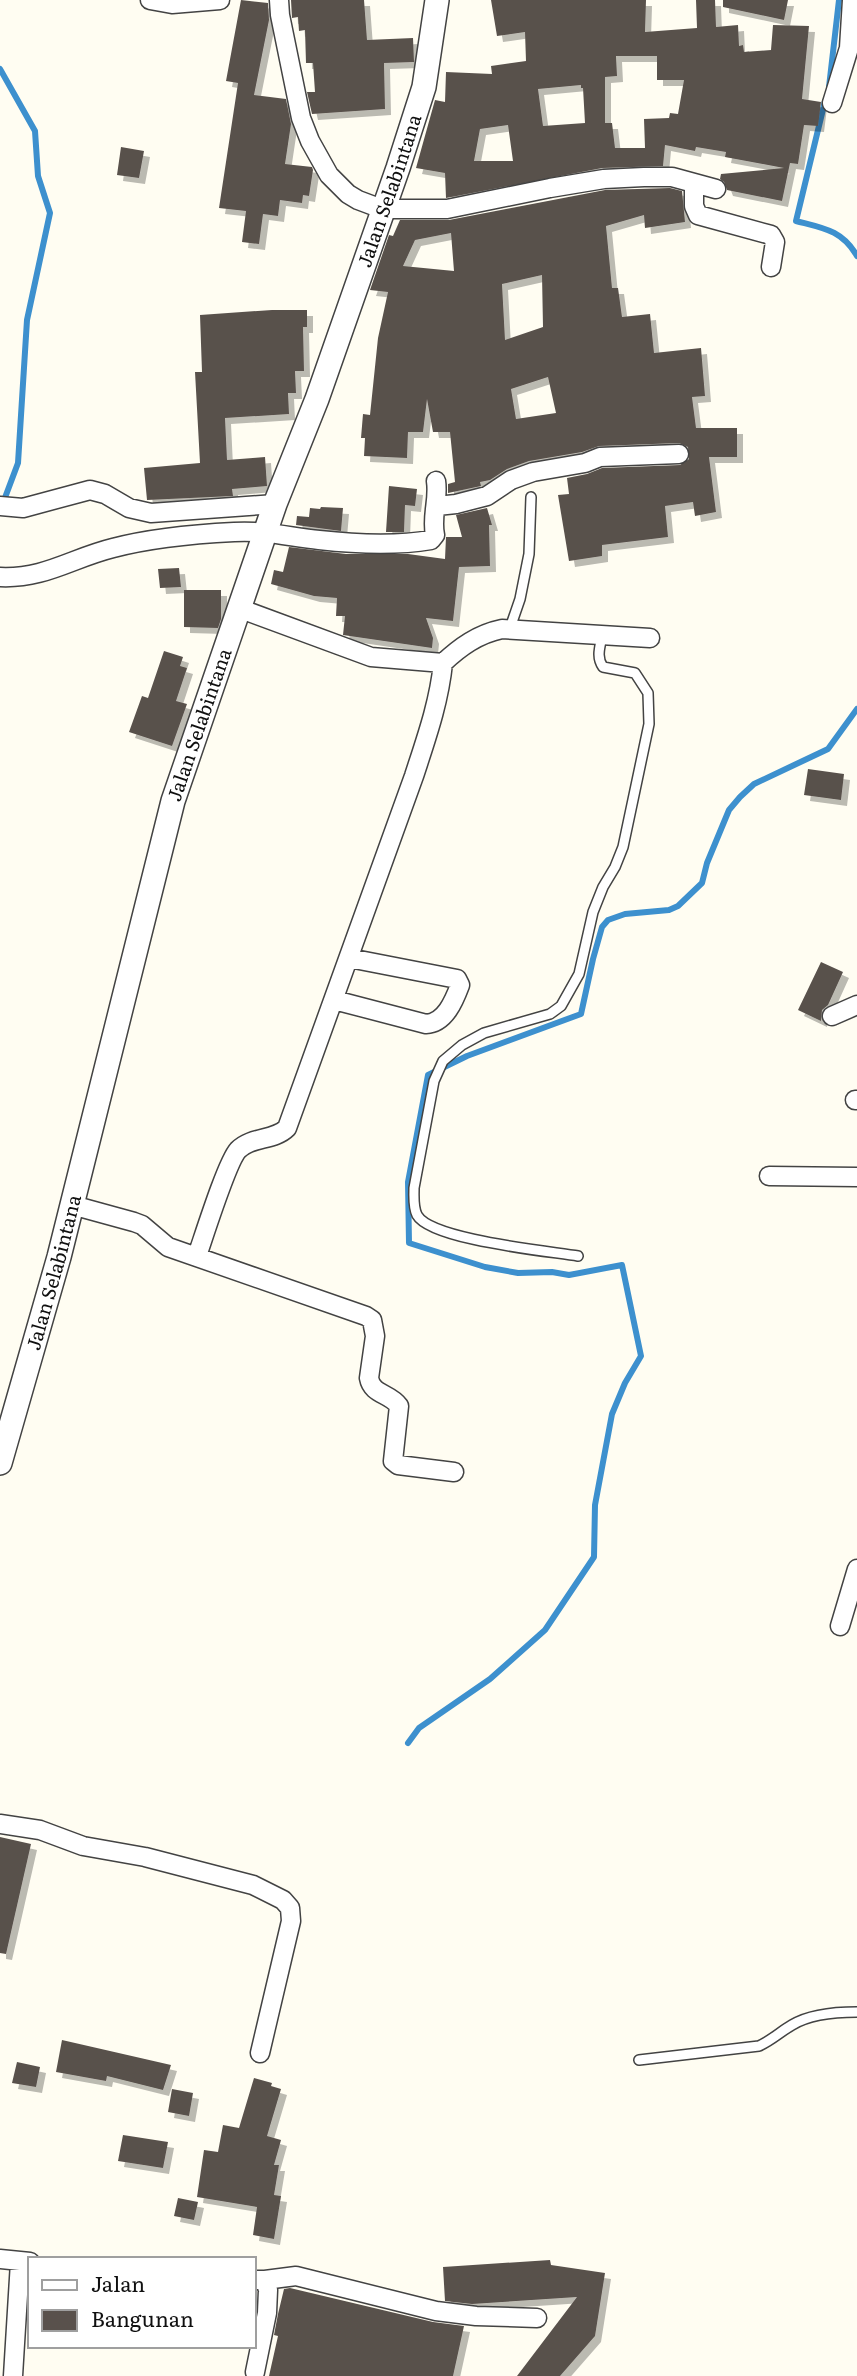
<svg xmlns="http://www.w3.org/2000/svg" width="857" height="2376" font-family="Literata,serif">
	<defs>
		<filter id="shadow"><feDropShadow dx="6" dy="6" stdDeviation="0" flood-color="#0004"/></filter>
	</defs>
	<rect width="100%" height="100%" fill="#fffdf2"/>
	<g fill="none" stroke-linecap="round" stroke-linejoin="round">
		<path stroke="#3d90ce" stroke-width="6" d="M0,69L35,131L38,176L50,213L27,320L18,463L3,503
			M829,87L839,0
			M825,101L796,221C823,228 842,230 857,256
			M408,1743L419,1728L490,1679L545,1630L594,1557L595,1505L612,1414L625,1383L641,1356L622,1265L569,1275L552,1272L518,1273L485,1267L409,1243L408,1182L428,1075L467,1056L581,1014L593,959L602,927L608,920L625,914L669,910L678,906L702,883L707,863L729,810L740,797L754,784L828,749L857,709"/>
	</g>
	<path fill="#59514c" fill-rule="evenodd" filter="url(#shadow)" d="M241,0L268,3L269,20L254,95L286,99L291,124L285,164L312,167L313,170L309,196L303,195L302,203L280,200L278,216L263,214L259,244L242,242L246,211L219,208L238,83L226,81Z
		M291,0H364L367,40L413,38L414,62L384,63L385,109L312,114L307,92H315L313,63H306L305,30L299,31L298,17L292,18Z
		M491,0H646L645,32L697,28L696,0H715L716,27L738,25L739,46L743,45L744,52L771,50L773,25L809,26L802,99L821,102L818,126L804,125L798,164L790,163L782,201L727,190L724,182L720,179L721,174L784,168L725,157L726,152L696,147L695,151L665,145L663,166L602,168L446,198L445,173L416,168L435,100L445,102L446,72L492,74L491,66L526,61L525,32L497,36ZM616,56H657V80H684L678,114L670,113L669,118L644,119L645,148H615L612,123H605V77L617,76ZM581,85V88H583L585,123L543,126L538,89ZM508,125L513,161H474L480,129Z
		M723,0H788L784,20L723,7Z
		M121,147L144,151L139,178L117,175Z
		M670,188L682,191L685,222L645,228L644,215L606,226L612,288H618L622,317L650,314L654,353L701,348L705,396L692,397L696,428H737V457H709L716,512L695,516L693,502L665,506L668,537L602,545V556L569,561L558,495L569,494L567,478L587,474L602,468L680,465L689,459L688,447L679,443L599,446L582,452L529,461L507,469L490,480L480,482L481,486L448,493V484L455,482L450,432H433L427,399L423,432H408L407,458L364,456L365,438H361L363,414L370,415L378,338L388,292L370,290L389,235L393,236L400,220H449L605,190ZM451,233L454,271L403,266L415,240ZM542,275L543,327L505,340L502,284ZM548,377L556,413L516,419L511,389Z
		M272,310H307V327H303L304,371H295L296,393H288L289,414L225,418L227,460L265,457L267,486L232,489L233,496L147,500L144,468L200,463L195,372H202L200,315Z
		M389,486L417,489L415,506L405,505L404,532H386Z
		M321,507L343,508L341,531L296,525L297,516L309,517L310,508L320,509Z
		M487,508L492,525H489L490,566L459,567L453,621L426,618L433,638L432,648L343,635L345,616H336L337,598L314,596L271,584L274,570L283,572L289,547L346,554H408L445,559L446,537H462L456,515Z
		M179,568L181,587L160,588L158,569Z
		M184,590H221V619L218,628L184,627Z
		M164,651L183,657L180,666L187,668L176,701L187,704L172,746L129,732L142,696L148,698Z
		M808,769L844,774L841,800L804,795Z
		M821,962L843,972L828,1005L822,1010L821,1021L798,1010Z
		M0,1837L31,1844L6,1954L0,1953Z
		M62,2040L171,2065L163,2090L107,2076L106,2081L56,2072Z
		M17,2062L40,2067L36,2087L12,2083Z
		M254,2078L272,2083L271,2086L281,2089L267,2136L281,2140L274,2165H279L274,2195L281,2196L274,2239L253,2235L257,2207L197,2197L204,2150L218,2152L223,2125L239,2128Z
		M172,2089L193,2093L189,2116L168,2112Z
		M123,2135L168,2142L163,2168L118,2161Z
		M178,2198L198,2202L194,2220L174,2216Z
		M550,2260L551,2265L605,2273L595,2336L560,2376H517L577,2297L472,2304L445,2301L443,2267Z
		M290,2288L433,2322L464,2326L453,2376H269L278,2336L274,2335L278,2314L284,2289Z"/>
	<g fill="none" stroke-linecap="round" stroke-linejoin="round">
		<g stroke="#434343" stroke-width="12">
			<path id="service" d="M510,628L520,599L529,554L531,497
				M578,1256C548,1251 431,1240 417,1215C413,1207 414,1197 414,1188L434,1081L443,1061L462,1045L484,1033L550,1014L561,1006L579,974L593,912L603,887L615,867L623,847L649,724L648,693L635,673L603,667C596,657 600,647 602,636
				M639,2060L759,2046C772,2040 780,2032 792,2025C810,2014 836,2012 857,2012"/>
		</g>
		<g stroke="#434343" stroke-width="21">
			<path id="minor" d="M150,0L172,4L220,0
				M279,0L280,15L301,118L310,141L329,175L348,194L358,200L382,209H447L550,188L604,179L644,177H672L716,189
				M832,103L849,48L852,0
				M694,185V206L698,215L771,235L775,242L771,267
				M0,506L23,508L90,490L105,494L129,508L151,513L275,504
				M437,506L456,504L487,496L511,480L533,472L585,463L600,457L679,454
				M0,577C45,579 72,558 113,548C151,538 194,534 234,532C263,530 290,537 319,540C355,544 395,546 431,540L435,535C431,516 439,500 436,481
				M241,609L371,657L443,663C460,647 478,634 502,629L650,638
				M334,1000L426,1024C445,1023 454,1001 460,985L457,979L349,958
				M832,1016L857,1005
				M855,1100H857
				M769,1176L857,1177
				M72,1205L134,1222L142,1225L168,1247L366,1316L372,1320L375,1336L369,1378C372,1395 390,1393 399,1406L393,1461L398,1465L454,1472
				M197,1256C204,1236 227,1162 238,1150C252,1136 274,1141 287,1128L414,776C426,739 439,703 443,663
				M840,1626L857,1569
				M0,1824L40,1830L83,1846L145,1857L253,1885L283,1900L290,1908L291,1921L260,2053
				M0,2259L30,2262
				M254,2280H265L268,2290L267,2313L255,2372
				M265,2280L296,2276L436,2311L476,2316L537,2318
				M13,2376L20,2262"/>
		</g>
		<g stroke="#434343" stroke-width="26">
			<g id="tertiary">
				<path id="s1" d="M0,1463L59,1257L173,801L275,504L317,399L398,168L424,87L437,0"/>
			</g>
		</g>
		<use href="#service" stroke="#fff" stroke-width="9"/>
		<use href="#minor" stroke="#fff" stroke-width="18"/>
		<use href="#tertiary" stroke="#fff" stroke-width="23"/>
	</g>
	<g text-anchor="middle" stroke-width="7" stroke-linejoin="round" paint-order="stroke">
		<g font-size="19" fill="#101010" stroke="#fff">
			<text dy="7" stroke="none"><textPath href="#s1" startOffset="1332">Jalan Selabintana</textPath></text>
			<text dy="7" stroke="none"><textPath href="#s1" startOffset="765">Jalan Selabintana</textPath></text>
			<text dy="7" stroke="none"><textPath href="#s1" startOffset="198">Jalan Selabintana</textPath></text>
		</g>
	</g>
	<rect x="28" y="2257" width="228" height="91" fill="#ffffff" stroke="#9f9f9f" stroke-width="2"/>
	<rect x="42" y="2280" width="35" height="10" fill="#ffffff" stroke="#9f9f9f" stroke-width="2"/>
	<text x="91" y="2292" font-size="21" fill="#101010">Jalan</text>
	<rect x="42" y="2310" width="35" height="21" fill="#59514c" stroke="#9f9f9f" stroke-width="2"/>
	<text x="91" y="2327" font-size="21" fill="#101010">Bangunan</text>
</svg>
